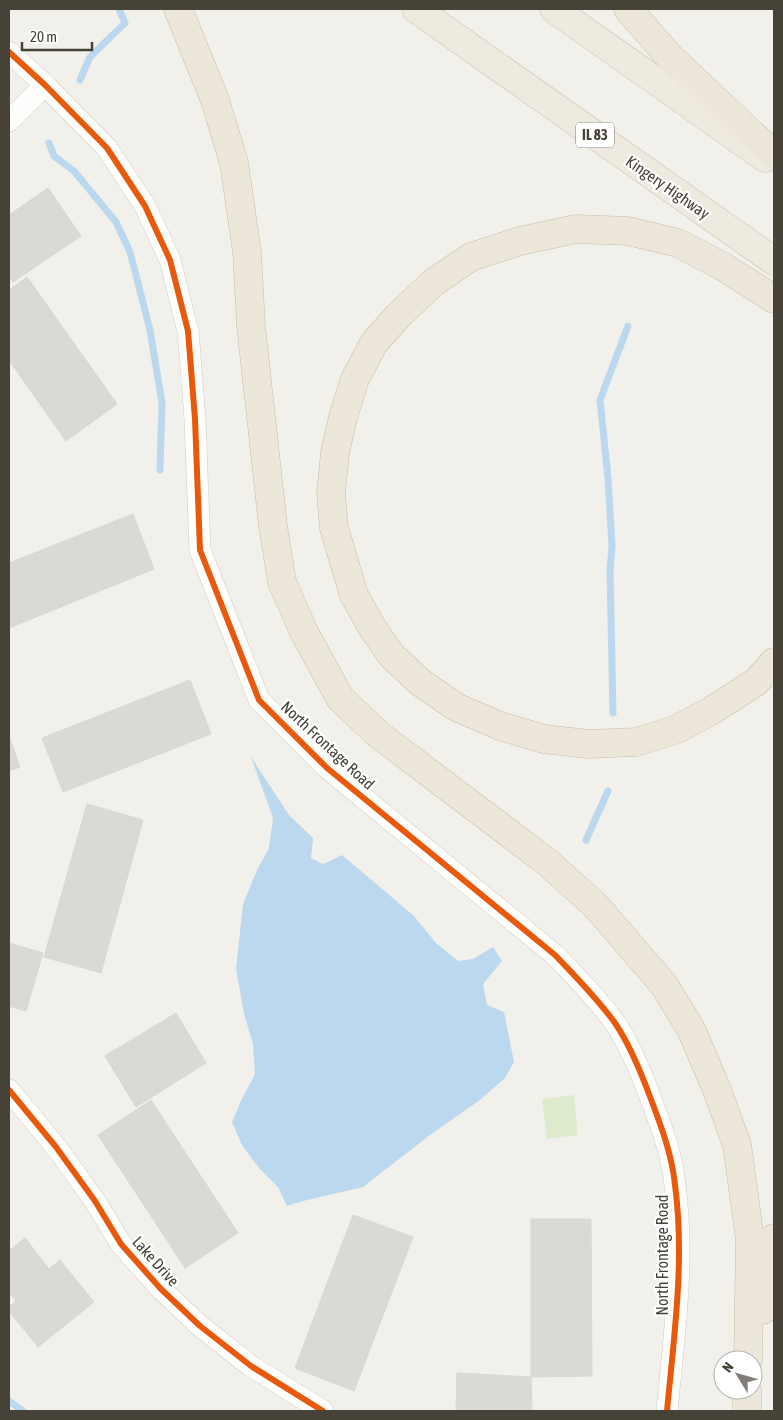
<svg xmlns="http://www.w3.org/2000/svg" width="783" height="1420" font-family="'Asap Condensed',sans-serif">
	<rect width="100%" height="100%" fill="#f1f0eb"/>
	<path fill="#ddebcc" d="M574,1095L578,1135L547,1139L542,1099Z"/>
	<path fill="#bcd8ee" d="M251,757L289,815L313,838L311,858L323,864L342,855L414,916L436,943L458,961L473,959L493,947L502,961L483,984L487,1005L504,1012L514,1062L505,1078L480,1100L430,1135L363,1187L299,1202L287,1206L278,1187L259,1168L242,1145L232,1122L241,1101L255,1074L253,1044L244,1014L236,969L243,904L258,868L269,848L273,818Z"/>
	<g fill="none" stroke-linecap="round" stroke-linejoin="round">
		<path stroke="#bcd8ee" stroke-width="7" d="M80,80L90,57L125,23L119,9
			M49,143L54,156L74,171L116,222L130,252L150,330L162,403L160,470
			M613,713L610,571L612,546L608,478L600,400L628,326
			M586,840L608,791
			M9,1401L23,1411"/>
	</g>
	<path fill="#dbd9d3" stroke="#d9d7d1" d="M48,188L81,236L13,282L9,275V215Z
		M27,277L117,404L66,441L9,360V290Z
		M133,514L154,569L9,628V563Z
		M190,680L211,734L63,792L42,738Z
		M9,736L20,767L9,771Z
		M87,804L143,820L101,973L44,957Z
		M9,943L43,953L26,1011L9,1006Z
		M176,1013L206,1063L136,1107L105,1056Z
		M151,1100L238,1233L185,1268L98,1135Z
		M353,1215L413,1237L354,1391L295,1368Z
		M531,1219H591L592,1376L531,1377Z
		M25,1238L49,1269L60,1260L94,1302L38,1347L9,1311V1307L16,1301L9,1293V1251Z
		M457,1373L531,1377L532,1411H456Z"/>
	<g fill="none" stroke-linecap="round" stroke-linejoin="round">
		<g stroke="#cfcdc8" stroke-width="22">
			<path id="minor" d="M9,52L45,85L107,148L145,206L170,260L188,331L195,419L200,550L259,700L327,768L555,955C576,977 597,998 615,1023C630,1045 640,1070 649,1094C660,1123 672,1154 675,1185C685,1260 674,1336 667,1411
				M9,121L45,85
				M9,1090L56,1147L95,1201L121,1244L161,1289L200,1326L251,1366L323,1411"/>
		</g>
		<g stroke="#c8bea7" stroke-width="29">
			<path id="trunk" d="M416,9L774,261
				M554,9L765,158"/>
		</g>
		<g stroke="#c8bea7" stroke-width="29">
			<path id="motorway" d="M178,9L215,100L234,163L247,252L251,326L273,526L282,582L304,632L340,698L379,735L547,862L596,906L664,985L691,1029L717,1090L737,1145L750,1239L748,1360
				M628,9L669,56L774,155
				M774,299L722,266L678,243L628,231L576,229L520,241L471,257L434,282L399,315L374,343L355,379L343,417L335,453L331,493L334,528L354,595L373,629L392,656L420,682L456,707L500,726L544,739L588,744L636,742L675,730L711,711L756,682L774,662
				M763,1310L774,1238
				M747,1411V1390"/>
		</g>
		<use href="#minor" stroke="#fdfdfc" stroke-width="21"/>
		<use href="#trunk" stroke="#eeeadf" stroke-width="28"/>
		<use href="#motorway" stroke="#ece7da" stroke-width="28"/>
		<g stroke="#fff" stroke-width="9">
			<path id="cycleway" d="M9,52L45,85L107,148L145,206L170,260L188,331L195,419L200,550L259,700L327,768L555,955C576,977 597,998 615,1023C630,1045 640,1070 649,1094C660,1123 672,1154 675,1185C685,1260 674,1336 667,1411
				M9,1090L56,1147L95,1201L121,1244L161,1289L200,1326L251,1366L323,1411"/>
		</g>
		<use href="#cycleway" stroke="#e8590c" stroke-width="6"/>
	</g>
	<g text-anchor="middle" stroke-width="4.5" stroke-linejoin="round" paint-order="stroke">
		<rect fill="#fff" stroke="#7e7b73" stroke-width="1" x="576" y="122.5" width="38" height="25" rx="4"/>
		<g font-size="15" font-weight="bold" fill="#474237">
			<text x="595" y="140">IL 83</text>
		</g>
		<g font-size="16" fill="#474237" stroke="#fff">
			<text transform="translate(668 187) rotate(35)" y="6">Kingery Highway</text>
			<text transform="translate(328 745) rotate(43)" y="6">North Frontage Road</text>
			<text transform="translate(662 1255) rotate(-90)" y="6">North Frontage Road</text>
			<text transform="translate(156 1261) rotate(48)" y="6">Lake Drive</text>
		</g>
	</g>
	<rect width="783" height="1420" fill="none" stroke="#474237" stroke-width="20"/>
	<g transform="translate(738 1375) rotate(307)"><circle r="24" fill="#ffffff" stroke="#b5b3af"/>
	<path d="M0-4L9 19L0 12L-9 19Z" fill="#827f76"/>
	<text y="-8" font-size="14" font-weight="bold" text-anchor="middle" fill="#474237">N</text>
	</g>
	<path d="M22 42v8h70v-8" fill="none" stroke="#474237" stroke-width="2.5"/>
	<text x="30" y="42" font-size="15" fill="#474237" stroke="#ffffff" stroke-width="4" paint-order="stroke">20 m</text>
</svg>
